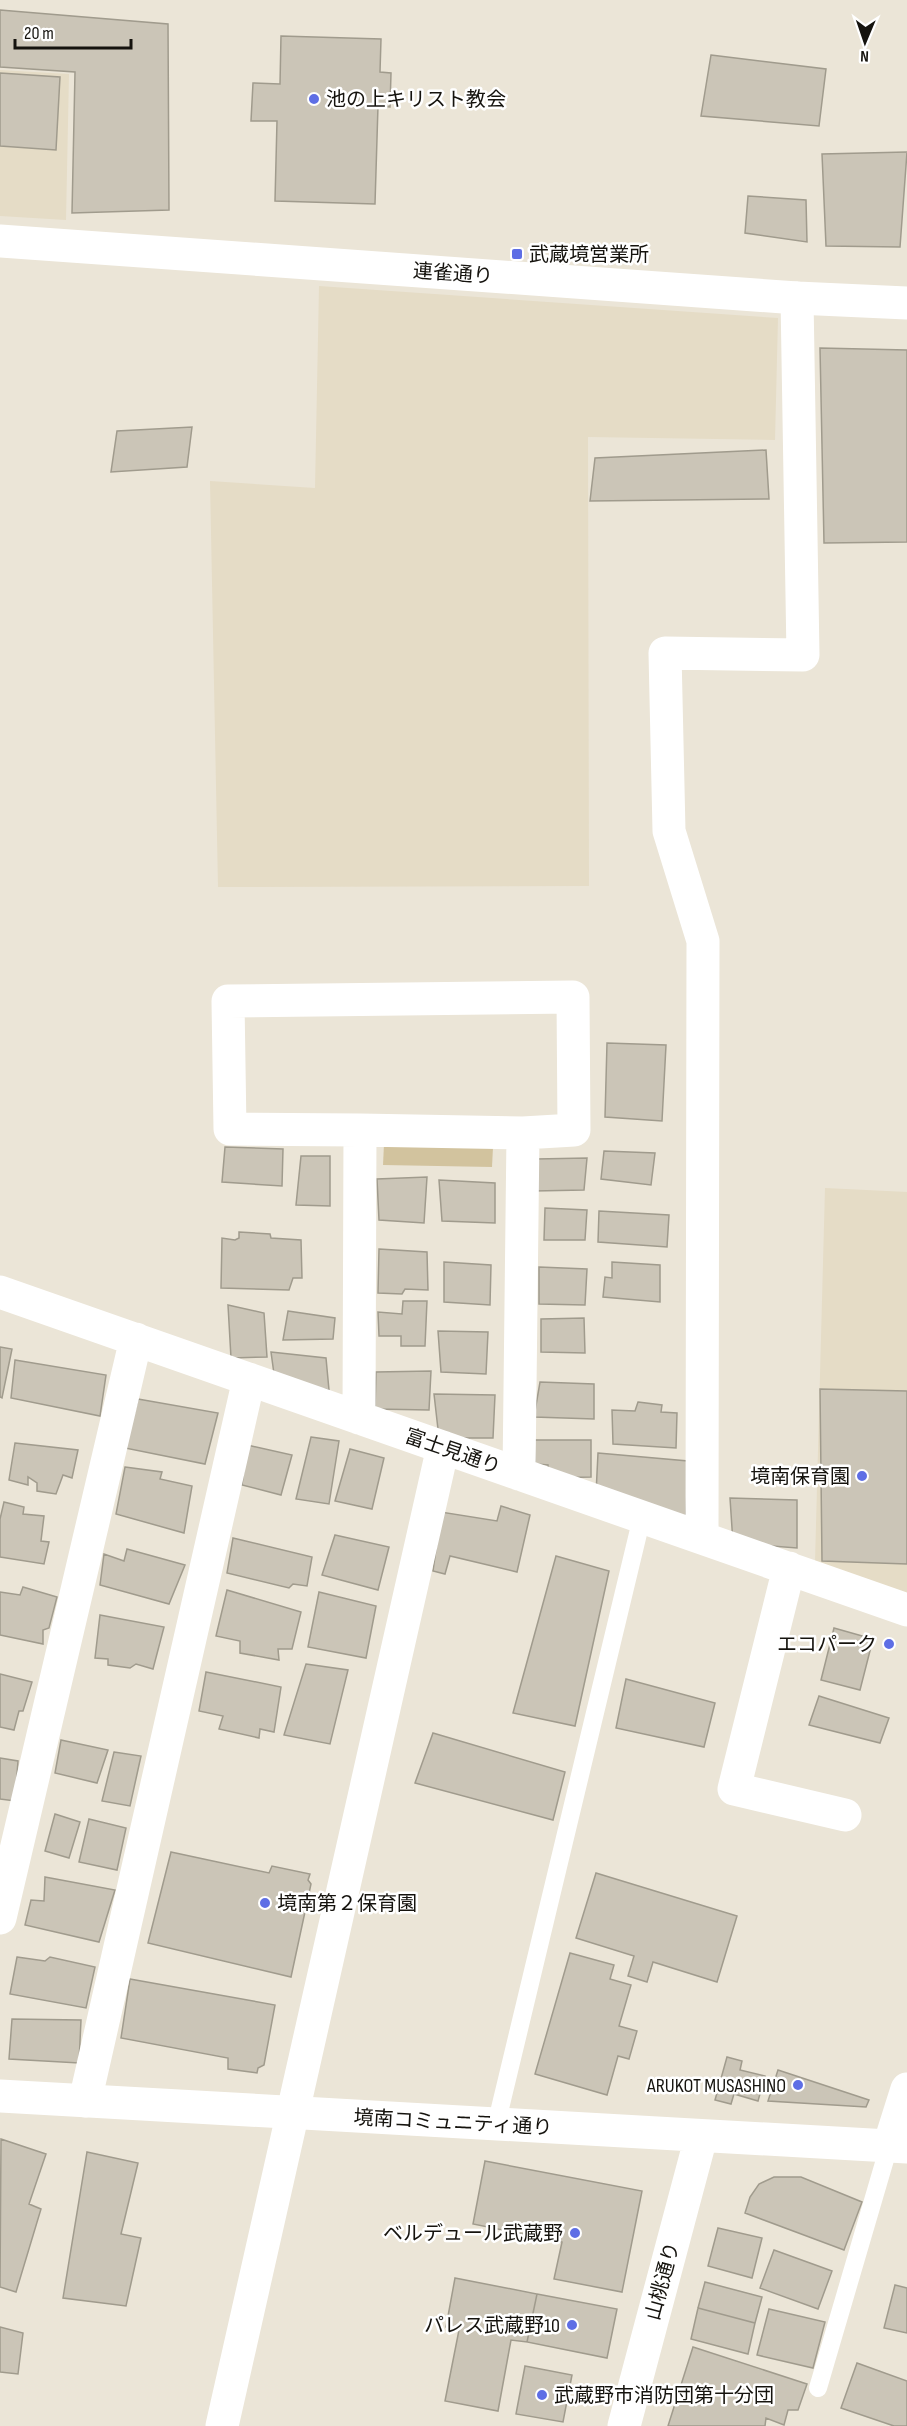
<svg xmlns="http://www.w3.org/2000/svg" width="907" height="2426" font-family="'Sofia Sans Condensed','Noto Sans JP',sans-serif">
	<rect width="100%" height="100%" fill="#ebe5d7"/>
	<path fill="#e5dcc6" d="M0,70L69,74L66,220L0,216Z
		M319,286L778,318L775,440L588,437L589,886L218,887L210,481L315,488Z
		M825,1188L907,1192V1596L815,1562Z"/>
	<path fill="#d2c39e" d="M384,1144L493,1147L492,1167L383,1165Z"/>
	<path fill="#cbc5b7" stroke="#a09b8d" stroke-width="1.5" d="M0,10L168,24L169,210L72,213L75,72L0,67Z
		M281,36L381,39L380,72L391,73L390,107L378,106L375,204L275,201L277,121H251L253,83L280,84Z
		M711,55L826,69L819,126L701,116Z
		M0,73L60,77L56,150L0,146Z
		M907,152L900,247L826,246L822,154Z
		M748,196L806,200L807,242L745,233Z
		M820,348L907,350V542L824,543Z
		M192,427L187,467L111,472L117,431Z
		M766,450L769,499L590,501L595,458Z
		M607,1043L666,1045L662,1121L605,1117Z
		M225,1147L283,1149L282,1186L222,1182Z
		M604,1151L655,1153L651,1185L601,1179Z
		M301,1156H330V1206L296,1205Z
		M587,1158L584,1190L534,1191L536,1159Z
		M427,1177L424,1223L379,1220L377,1179Z
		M439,1180L495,1183V1223L442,1221Z
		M545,1208L587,1210L585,1240H544Z
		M599,1211L669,1215L667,1247L598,1242Z
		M239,1232L270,1234L271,1238L301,1240L302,1278H293L289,1290L221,1288L222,1238L235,1240L239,1238Z
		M379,1249L427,1252L428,1290L405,1289L402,1294L378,1293Z
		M444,1262L491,1265L490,1305L444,1302Z
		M612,1262L660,1265V1302L603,1297L605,1277L612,1278Z
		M539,1267L587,1269L585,1305L539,1304Z
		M403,1301H427L425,1346H401V1336H379L378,1312L402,1314Z
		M228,1305L264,1313L267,1357L231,1358Z
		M288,1311L335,1318L333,1339L283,1340Z
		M584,1318L585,1353L541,1352V1319Z
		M438,1331L488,1332L486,1374L441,1372Z
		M0,1347L12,1349L2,1398L0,1397Z
		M271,1352L326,1358L329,1390L275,1381Z
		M15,1360L106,1375L100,1416L11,1398Z
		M431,1371L429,1410L375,1409L376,1372Z
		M540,1382L594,1384V1419L534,1417Z
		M820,1389L907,1391V1564L822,1561Z
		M434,1394L495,1395L493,1438H439Z
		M138,1399L218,1413L205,1464L125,1448Z
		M638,1402L662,1405L661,1412L677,1413L676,1448L613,1444L612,1410L635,1411Z
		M311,1437L339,1441L329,1504L296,1499Z
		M534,1440H591V1477L548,1478V1465L535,1464Z
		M15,1443L78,1450L72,1478L63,1475L56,1494L37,1491V1483L28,1477V1485L9,1480Z
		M247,1445L292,1455L281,1495L242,1485Z
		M350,1449L384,1458L372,1509L335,1501Z
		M598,1453L688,1461L686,1517L596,1494Z
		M125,1467L162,1472L160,1479L192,1486L184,1533L116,1514Z
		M730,1498L797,1500V1548L733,1543Z
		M4,1502L24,1507L23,1514L44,1516L41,1541L49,1542L44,1564L0,1557V1519Z
		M501,1506L530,1515L517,1572L450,1556L445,1574L433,1571L441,1512L497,1521Z
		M335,1535L389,1547L378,1590L322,1575Z
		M233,1538L312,1557L307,1586L293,1584L289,1588L227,1573Z
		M127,1549L185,1565L169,1604L100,1585L104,1554L124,1561Z
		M556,1556L609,1571L575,1726L513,1713Z
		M23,1587L57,1597L49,1628L43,1630V1644L0,1635V1592L20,1595Z
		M227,1590L301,1612L292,1649H278L279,1660L240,1653V1641L216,1636Z
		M319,1592L376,1606L366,1658L308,1647Z
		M100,1615L164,1627L153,1669L136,1664L130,1668L108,1665V1659L95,1658Z
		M834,1628L873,1639L860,1690L821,1680Z
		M306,1664L348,1670L330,1744L284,1735Z
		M206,1672L281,1687L274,1732L260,1729L259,1738L219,1729L223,1716L199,1711Z
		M0,1674L32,1682L23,1711H19L14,1730L0,1727Z
		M626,1679L715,1703L704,1747L616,1728Z
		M819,1696L889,1718L880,1743L809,1725Z
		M433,1733L565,1772L553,1820L415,1783Z
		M61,1740L108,1750L97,1783L55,1773Z
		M114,1752L141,1756L130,1806L102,1801Z
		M0,1758L18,1761L15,1801L0,1799Z
		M55,1814L80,1822L69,1858L45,1851Z
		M89,1819L126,1828L117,1870L79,1862Z
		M171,1852L269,1873L272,1866L310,1874L308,1880L311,1884L291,1977L148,1943Z
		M596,1873L737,1916L717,1982L653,1962L647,1982L628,1976L634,1956L576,1938Z
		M45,1877L115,1890L99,1942L25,1925L31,1900L44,1901Z
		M570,1953L614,1965L610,1979L631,1985L619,2026L637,2031L629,2059L618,2056L607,2095L535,2074Z
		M17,1957L45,1961L50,1957L95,1967L86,2008L10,1994Z
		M130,1979L275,2005L264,2065L258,2068L257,2073L228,2069V2058L121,2038Z
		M12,2019L81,2020L79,2063L9,2059Z
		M727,2057L742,2061L740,2070L765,2076L758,2101L734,2094L731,2104L715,2100Z
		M778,2070L869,2100L866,2107L768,2101Z
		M1,2139L46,2154L29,2204L41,2209L16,2292L0,2287Z
		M87,2152L138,2163L121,2234L141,2238L126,2306L63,2298Z
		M485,2161L642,2191L622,2292L554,2279L562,2242L473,2224Z
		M774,2177H801L862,2202L844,2250L745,2213L750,2197L759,2184Z
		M718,2228L762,2238L752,2278L708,2266Z
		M774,2250L832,2271L818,2309L760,2288Z
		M455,2278L537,2294L527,2342L511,2340L498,2411L445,2401L459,2330L446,2327Z
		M705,2282L762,2297L755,2323L698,2308Z
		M895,2285L907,2288V2333L884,2328Z
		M537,2294L617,2309L607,2358L527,2342Z
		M698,2308L755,2323L748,2354L691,2339Z
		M769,2309L825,2322L813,2368L757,2355Z
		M0,2327L23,2333L18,2374L0,2372Z
		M693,2347L807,2384L798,2410H788L784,2425L766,2418L765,2426H668Z
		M857,2363L907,2381V2426H894L841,2408Z
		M525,2366L572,2375L563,2422L516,2414Z"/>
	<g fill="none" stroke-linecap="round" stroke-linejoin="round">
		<path stroke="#fff" stroke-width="18" d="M496,2125L642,1517
			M818,2388L889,2146"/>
		<path stroke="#fff" stroke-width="33" d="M360,1130L523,1133
			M0,1292L907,1610
			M359,1418L360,1130L230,1129L228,1001L573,997L574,1130L523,1133L519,1474
			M702,1538L703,941L669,831L665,653L803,655L797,298
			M789,1568L734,1789L845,1815
			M0,1918L136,1339
			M85,2101L249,1379
			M889,2146L907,2089
			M222,2426L443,1447"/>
		<path stroke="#fff" stroke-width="33" d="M0,2096L907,2147
			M624,2426L701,2137"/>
		<path stroke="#fff" stroke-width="33" d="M0,241L797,298L907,303"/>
	</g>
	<g fill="#5e6ee5" stroke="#fff" stroke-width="2">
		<circle cx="314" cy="99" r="6"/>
		<rect x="511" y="248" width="12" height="12" rx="3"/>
		<circle cx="862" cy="1476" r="6"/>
		<circle cx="889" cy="1644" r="6"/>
		<circle cx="265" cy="1903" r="6"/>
		<circle cx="798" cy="2085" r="6"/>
		<circle cx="575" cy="2233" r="6"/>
		<circle cx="572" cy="2325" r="6"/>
		<circle cx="542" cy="2395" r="6"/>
	</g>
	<g text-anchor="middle" stroke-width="5" stroke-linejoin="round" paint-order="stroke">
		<g font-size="20" fill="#15130e" stroke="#fff" text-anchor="end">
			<text x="326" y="106" text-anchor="start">池の上キリスト教会</text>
			<text x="529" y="261" text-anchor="start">武蔵境営業所</text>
			<text x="850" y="1483">境南保育園</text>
			<text x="877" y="1651">エコパーク</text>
			<text x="277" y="1910" text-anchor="start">境南第２保育園</text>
			<text x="786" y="2092">ARUKOT MUSASHINO</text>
			<text x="563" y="2240">ベルデュール武蔵野</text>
			<text x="560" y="2332">パレス武蔵野10</text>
			<text x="554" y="2402" text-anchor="start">武蔵野市消防団第十分団</text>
		</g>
		<g font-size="20" fill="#15130e" stroke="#fff">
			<text transform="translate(453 273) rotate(4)" y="7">連雀通り</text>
			<text transform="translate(453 1451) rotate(19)" y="7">富士見通り</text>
			<text transform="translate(453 2122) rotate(3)" y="7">境南コミュニティ通り</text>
			<text transform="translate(662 2281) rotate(-75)" y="7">山桃通り</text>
		</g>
	</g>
	<g transform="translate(865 42) rotate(182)" stroke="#ffffff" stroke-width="4.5" paint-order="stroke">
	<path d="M0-4.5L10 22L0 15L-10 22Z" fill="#15130e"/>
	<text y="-9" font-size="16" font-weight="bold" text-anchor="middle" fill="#15130e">N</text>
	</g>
	<path d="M15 39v9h116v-9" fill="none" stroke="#15130e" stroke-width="3"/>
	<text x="24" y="39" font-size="18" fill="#15130e" stroke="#ffffff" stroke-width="4.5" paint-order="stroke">20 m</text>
</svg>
